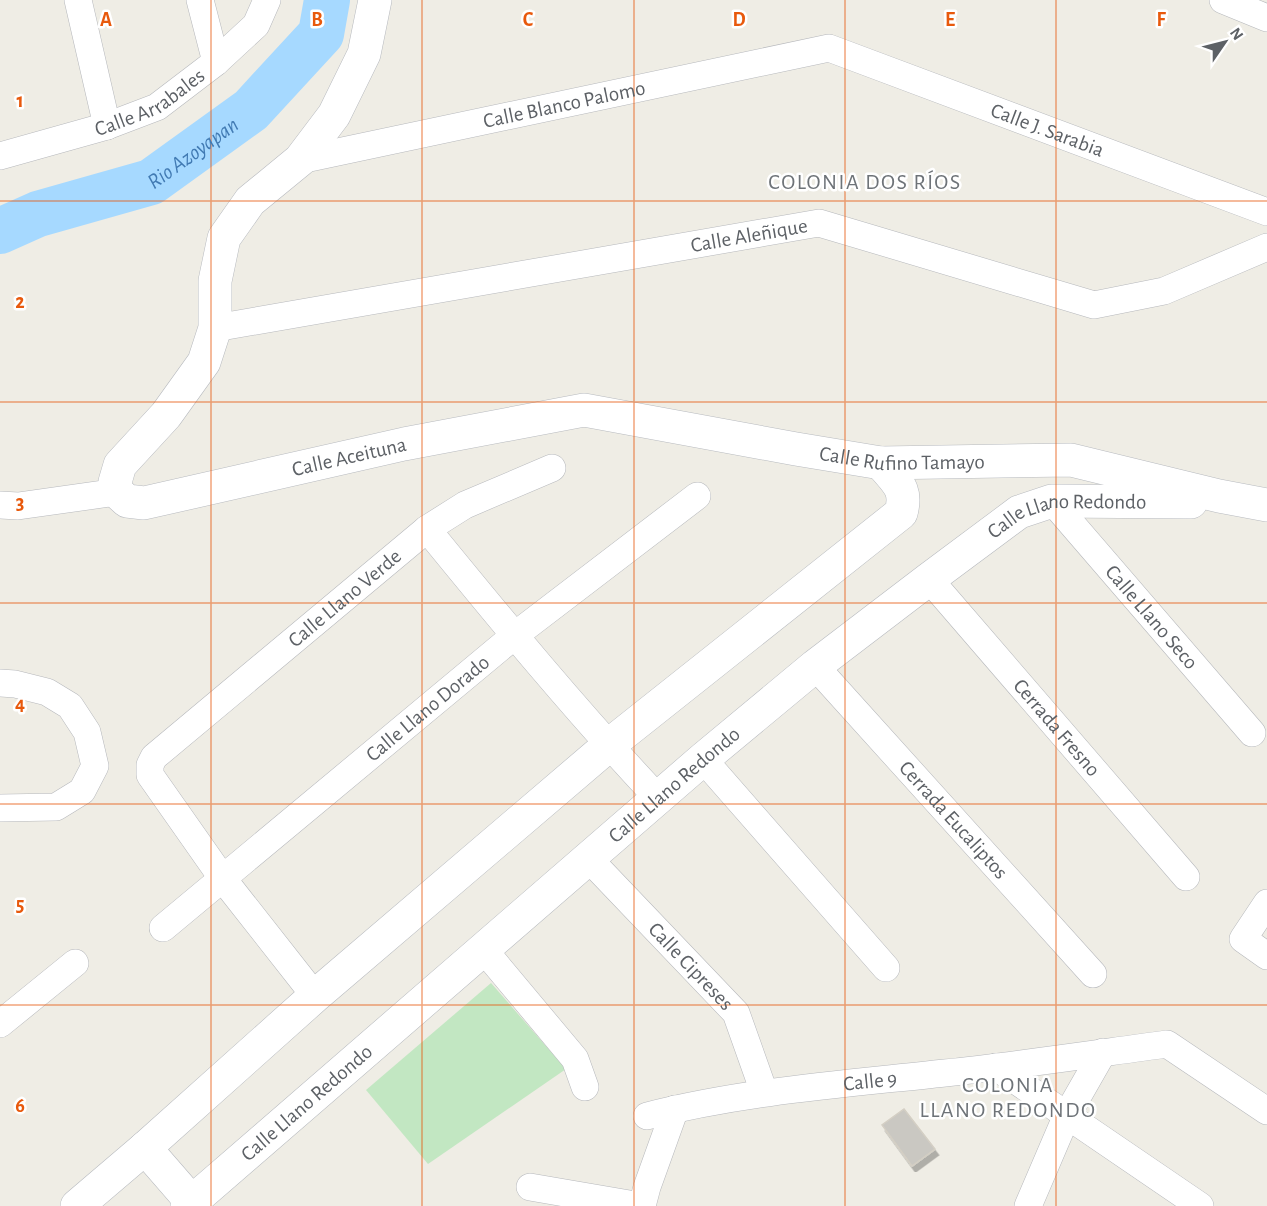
<svg xmlns="http://www.w3.org/2000/svg" width="1267" height="1206" font-family="'Alegreya Sans',sans-serif">
	<defs>
		<filter id="shadow"><feDropShadow dx="3.5" dy="6" stdDeviation="0" flood-color="#0004"/></filter>
	</defs>
	<rect width="100%" height="100%" fill="#efede5"/>
	<path fill="#c2e7c2" d="M491,983L566,1069L428,1164L366,1090Z"/>
	<g fill="none" stroke-linecap="round" stroke-linejoin="round">
		<path stroke="#a6d9ff" stroke-width="46" id="s1" d="M0,231L38,214L151,182L251,110L321,34L327,0"/>
	</g>
	<path fill="#cac8c2" stroke="#d4cfc4" stroke-width="1.5" filter="url(#shadow)" d="M904,1109L935,1149L912,1166L882,1125Z"/>
	<g fill="none" stroke-linecap="round" stroke-linejoin="round">
		<g stroke="#b6b8bc" stroke-width="28">
			<g id="street">
				<path d="M78,0L107,126"/>
				<path d="M200,0L216,62"/>
				<path d="M1223,0L1267,18"/>
				<path id="s2" d="M0,156L107,126L157,107L216,62L256,25L267,0"/>
				<path id="s3" d="M300,160L829,48L1267,212"/>
				<path id="s4" d="M215,328L819,223L1094,305L1164,291L1267,247"/>
				<path id="s5" d="M1052,501L1252,733"/>
				<path d="M0,505L18,506L117,492"/>
				<path d="M427,529C502,621 577,712 658,798"/>
				<path id="s6" d="M929,579L1186,877"/>
				<path id="s7" d="M815,666L1093,974"/>
				<path d="M0,683L15,684L47,692L70,706L87,732L95,766L82,791L56,807L0,808"/>
				<path d="M703,759L886,968"/>
				<path id="s8" d="M589,859L736,1013L764,1092"/>
				<path d="M1267,903L1243,939L1267,956"/>
				<path id="s9" d="M163,928L514,636L697,496"/>
				<path d="M484,950L575,1059L585,1087"/>
				<path id="s10" d="M315,996L223,879L150,775V765L154,757L427,529L465,505L552,468"/>
				<path d="M0,1024L75,963"/>
				<path d="M996,1067L1200,1206"/>
				<path id="s11" d="M647,1116C745,1091 845,1084 945,1073C1020,1065 1093,1054 1167,1044L1267,1111"/>
				<path d="M530,1187L641,1206"/>
				<path d="M642,1206L647,1187L675,1109"/>
				<path d="M1028,1206L1067,1115L1103,1052"/>
			</g>
		</g>
		<g stroke="#b7babf" stroke-width="34">
			<g id="secondary">
				<path id="s12" d="M375,0L364,54L334,115L300,160L250,201L224,238L215,281V328L204,362L166,415L120,465L115,482L117,492L127,501L144,503L404,444L584,410L796,449L881,463L1071,460L1219,496L1267,505"/>
				<path d="M145,1148L191,1201"/>
				<path d="M77,1206L145,1148L315,996L609,745L901,513C908,488 896,482 881,463"/>
				<path id="s13" d="M187,1206L703,759L815,666L929,579L1019,512L1052,501L1191,502"/>
			</g>
		</g>
		<use href="#street" stroke="#fff" stroke-width="27"/>
		<use href="#secondary" stroke="#fff" stroke-width="33"/>
	</g>
	<path fill="none" stroke="#e8590c" stroke-width="1.5" stroke-opacity="0.55" d="M211,0V1206M422,0V1206M634,0V1206M845,0V1206M1056,0V1206M0,201H1267M0,402H1267M0,603H1267M0,804H1267M0,1005H1267"/>
	<g text-anchor="middle" stroke-width="5" stroke-linejoin="round" paint-order="stroke">
		<g font-size="21" fill="#5d6166" stroke="#fff">
			<text dy="7" stroke="none"><textPath href="#s2" startOffset="160">Calle Arrabales</textPath></text>
			<text dy="7" stroke="none"><textPath href="#s3" startOffset="270">Calle Blanco Palomo</textPath></text>
			<text dy="7" stroke="none"><textPath href="#s3" startOffset="774">Calle J. Sarabia</textPath></text>
			<text dy="7" stroke="none"><textPath href="#s4" startOffset="542">Calle Aleñique</textPath></text>
			<text dy="7" stroke="none"><textPath href="#s12" startOffset="1380">Calle Rufino Tamayo</textPath></text>
			<text dy="7" stroke="none"><textPath href="#s12" startOffset="818">Calle Aceituna</textPath></text>
			<text dy="7" stroke="none"><textPath href="#s13" startOffset="1130">Calle Llano Redondo</textPath></text>
			<text dy="7" stroke="none"><textPath href="#s10" startOffset="543">Calle Llano Verde</textPath></text>
			<text dy="7" stroke="none"><textPath href="#s5" startOffset="153">Calle Llano Seco</textPath></text>
			<text dy="7" stroke="none"><textPath href="#s9" startOffset="344">Calle Llano Dorado</textPath></text>
			<text dy="7" stroke="none"><textPath href="#s6" startOffset="196">Cerrada Fresno</textPath></text>
			<text dy="7" stroke="none"><textPath href="#s13" startOffset="644">Calle Llano Redondo</textPath></text>
			<text dy="7" stroke="none"><textPath href="#s7" startOffset="207">Cerrada Eucaliptos</textPath></text>
			<text dy="7" stroke="none"><textPath href="#s8" startOffset="148">Calle Cipreses</textPath></text>
			<text dy="7" stroke="none"><textPath href="#s11" startOffset="226">Calle 9</textPath></text>
			<text dy="7" stroke="none"><textPath href="#s13" startOffset="158">Calle Llano Redondo</textPath></text>
		</g>
		<g font-size="22" font-style="italic" fill="#417ab3" stroke="#fff">
			<text dy="8" stroke="none"><textPath href="#s1" startOffset="210">Rio Azoyapan</textPath></text>
		</g>
		<g font-size="22" letter-spacing="1.5" fill="#6e7378" stroke="#fff">
			<text x="865" y="189">COLONIA DOS RÍOS</text>
			<text x="1008" y="1092">COLONIA<tspan x="1008" dy="25">LLANO REDONDO</tspan></text>
		</g>
	</g>
	<g font-size="20" text-anchor="middle" font-weight="bold" fill="#e8590c" stroke="#fff" stroke-width="5" stroke-linejoin="round" paint-order="stroke">
		<text x="106" y="26">A</text>
		<text x="317" y="26">B</text>
		<text x="528" y="26">C</text>
		<text x="739" y="26">D</text>
		<text x="950" y="26">E</text>
		<text x="1161" y="26">F</text>
		<text x="20" y="107">1</text>
		<text x="20" y="308">2</text>
		<text x="20" y="509">3</text>
		<text x="20" y="710">4</text>
		<text x="20" y="911">5</text>
		<text x="20" y="1112">6</text>
	</g>
	<g transform="translate(1225 42) rotate(55)" stroke="#ffffff" stroke-width="4.5" paint-order="stroke">
	<path d="M0-4.5L10 22L0 15L-10 22Z" fill="#5d6166"/>
	<text y="-9" font-size="16" font-weight="bold" text-anchor="middle" fill="#5d6166">N</text>
	</g>
</svg>
